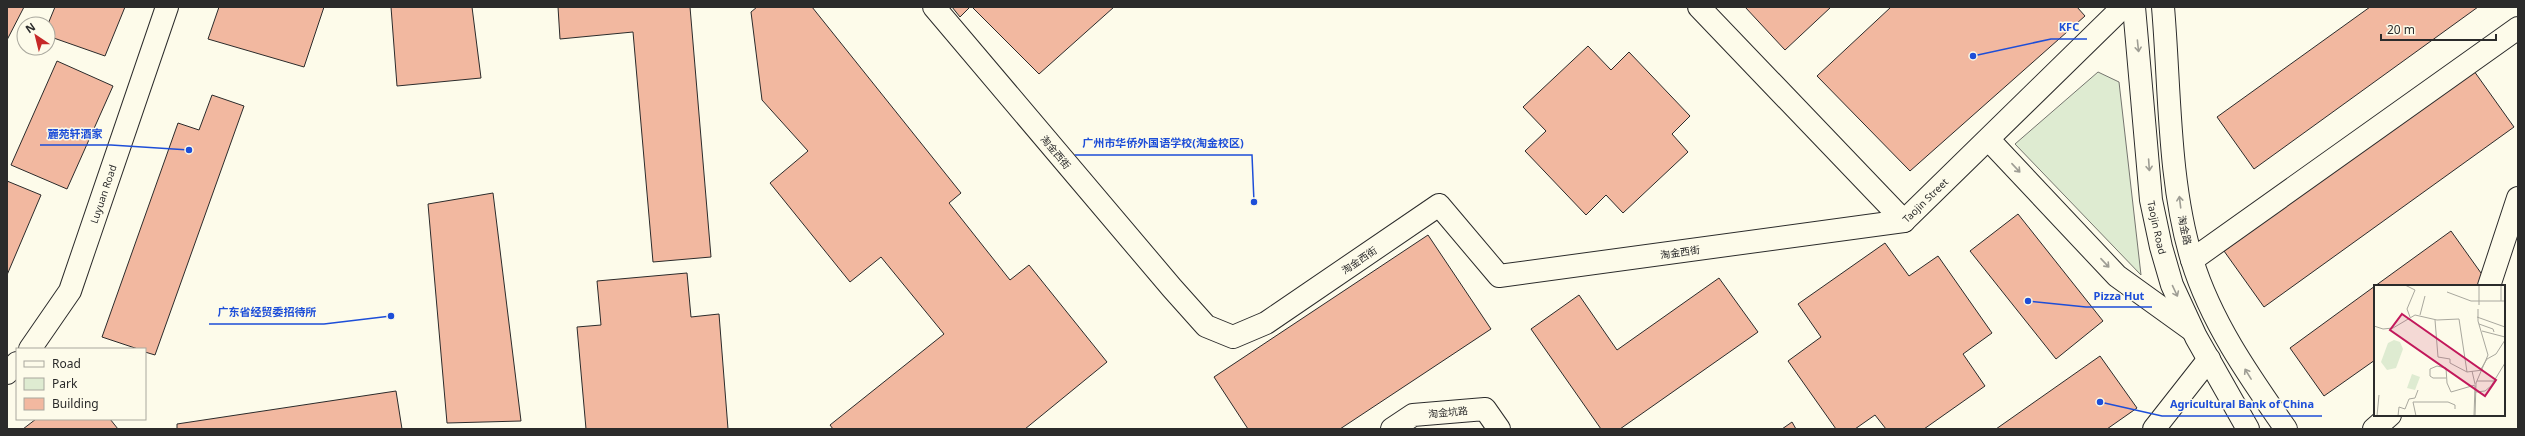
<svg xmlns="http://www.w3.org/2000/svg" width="2525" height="436" font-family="'Noto Sans','Noto Sans SC',sans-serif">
	<rect width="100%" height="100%" fill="#fdfbea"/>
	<path fill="#deebd1" stroke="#74746e" d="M2098,72L2119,82L2141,275L2015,144Z"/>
	<path fill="#f2b8a0" stroke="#2b2b2b" d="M7,7H24L7,40Z
		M55,7H125L105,56L48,36V24Z
		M219,7H324L304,67L208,39Z
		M391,7H472L481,78L397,86Z
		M558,7H690L711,257L653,262L633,32L560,39Z
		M757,7H812L961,193L949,203L1010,280L1029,265L1107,362L1025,429H833L830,425L944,334L881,257L850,282L770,183L808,151L762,100L751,12Z
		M952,7H970L960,17Z
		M972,7H1114L1039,74Z
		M1745,7H1831L1785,50Z
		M1891,7H2077L2085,16L1910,171L1817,76Z
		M2370,7H2478L2254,169L2217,117Z
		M1588,46L1611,70L1629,52L1690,116L1672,134L1688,152L1623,213L1606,195L1586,215L1525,151L1546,131L1523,107Z
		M57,61L113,86L67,189L11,165Z
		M2474,71L2514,127L2264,307L2224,251Z
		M212,95L244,106L155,355L145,352V349H138L102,337L178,123L199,130Z
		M7,181L41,195L7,275Z
		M493,193L521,421L447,423L428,204Z
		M2018,214L2103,321L2056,359L1970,251Z
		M2451,231L2486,280L2477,286H2375Z
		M1428,235L1491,329L1340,429H1248L1214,377Z
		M1885,243L1909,276L1938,256L1992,333L1963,354L1985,386L1924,429H1886L1875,415L1855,429H1836L1788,361L1821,337L1798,304Z
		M687,273L691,317L719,314L728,429H586L577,327L601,325L597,281Z
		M1719,278L1758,332L1620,429H1601L1531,329L1579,295L1617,350Z
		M2375,286V360L2324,396L2290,348Z
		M2100,356L2137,408L2107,429H1996Z
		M396,391L402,429H177V424Z
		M36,419H110L118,429H23Z
		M1792,422L1796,429H1782Z"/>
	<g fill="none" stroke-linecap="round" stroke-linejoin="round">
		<g stroke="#2b2b2b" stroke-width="24">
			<g id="minor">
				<path d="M934,7L1172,288L1206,326L1233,337L1266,323L1439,205L1499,276L1904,221"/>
				<path id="s1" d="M1699,7L1904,221L2123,7"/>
				<path id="s2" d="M2134,7L2151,200L2161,247L2172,285L2196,337L2248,429"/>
				<path d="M2163,7C2170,88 2168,182 2192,260C2211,322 2249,376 2286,429"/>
				<path d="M1989,140L2117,276L2192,330"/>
				<path d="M2192,260L2518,28"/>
				<path d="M2489,286L2518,198"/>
				<path id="s3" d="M30,349L70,291L167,7"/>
				<path d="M7,373L17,363"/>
				<path d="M1392,429L1413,415L1485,409L1499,429"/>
				<path d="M2154,429L2209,359"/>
				<path d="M2374,429L2390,415"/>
			</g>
		</g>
		<use href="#minor" stroke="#fdfbea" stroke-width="22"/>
	</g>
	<defs><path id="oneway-shaft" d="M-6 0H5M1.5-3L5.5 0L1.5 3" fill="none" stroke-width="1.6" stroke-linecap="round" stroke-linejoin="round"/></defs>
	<g stroke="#9e9d94">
		<use href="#oneway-shaft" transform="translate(2138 46) rotate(84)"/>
		<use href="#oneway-shaft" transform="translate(2149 165) rotate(86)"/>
		<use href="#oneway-shaft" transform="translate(2016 168) rotate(47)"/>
		<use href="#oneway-shaft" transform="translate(2180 202) rotate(-97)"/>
		<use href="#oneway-shaft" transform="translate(2105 263) rotate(47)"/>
		<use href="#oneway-shaft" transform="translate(2175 291) rotate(65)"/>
		<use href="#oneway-shaft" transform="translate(2248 374) rotate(-122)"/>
	</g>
	<g text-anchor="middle" stroke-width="3" stroke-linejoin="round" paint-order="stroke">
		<g font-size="10" fill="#2b2b2b" stroke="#fdfbea">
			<text transform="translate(1056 152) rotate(50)" y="4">淘金西街</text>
			<text dy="4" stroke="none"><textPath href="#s3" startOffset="173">Luyuan Road</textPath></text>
			<text dy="4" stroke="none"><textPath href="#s1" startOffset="326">Taojin Street</textPath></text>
			<text dy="4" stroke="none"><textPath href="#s2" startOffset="222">Taojin Road</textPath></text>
			<text transform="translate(2185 230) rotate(78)" y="4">淘金路</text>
			<text transform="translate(1680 252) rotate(-8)" y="4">淘金西街</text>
			<text transform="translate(1359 260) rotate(-34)" y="4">淘金西街</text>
			<text transform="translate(1448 412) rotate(-5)" y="4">淘金坑路</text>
		</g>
	</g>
	<g transform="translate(2374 285)">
		<rect width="131" height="131" fill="#fdfbea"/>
		<path d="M20,55L26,57L29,64L22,83L13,85L7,77L14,58ZM38,89L46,92L41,105L33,103Z" fill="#deebd1"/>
		<path fill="none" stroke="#a9a89e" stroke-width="1" d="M31,0L41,5L33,24L36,32M127,0V16M73,7L97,16H131M105,20V0M46,30L51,11M103,32L131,42M61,35L64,72L76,74V78L93,87M105,39L119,44L120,47M0,41L9,44L19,43L41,30L63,35L85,34L93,87L109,85M108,46L131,52M107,84L113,74L122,69L131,55M98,86L101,99M72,93H59L56,91V84L63,81L72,83L73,98L77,107L101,100M103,96H122M102,107L111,106L117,101L131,78M3,131L5,110M24,131L25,122L31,124L35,114L41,113L44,105M42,131L39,117H74L81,120V124M100,131L101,101M101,131L102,98L114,70L104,36V24"/>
		<path fill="#c2185b" fill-opacity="0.15" stroke="#c2185b" stroke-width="2" d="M28,29L122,95L111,111L16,45Z"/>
		<rect width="131" height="131" fill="none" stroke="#2b2b2b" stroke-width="2"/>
	</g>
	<path fill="none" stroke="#1d4ed8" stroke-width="1.5" d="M1973 56L2051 39H2087M189 150L111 145H40M1254 202L1252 155H1075M2028 301L2086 307H2152M391 316L324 324H209M2100 402L2162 416H2322"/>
	<g fill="#1d4ed8" stroke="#fdfbea" stroke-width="1.5">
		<circle cx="1973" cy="56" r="4"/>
		<circle cx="189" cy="150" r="4"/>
		<circle cx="1254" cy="202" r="4"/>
		<circle cx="2028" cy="301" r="4"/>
		<circle cx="391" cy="316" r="4"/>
		<circle cx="2100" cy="402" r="4"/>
	</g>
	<g font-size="11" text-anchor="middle" font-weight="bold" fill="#1d4ed8" stroke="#fdfbea" stroke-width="3" stroke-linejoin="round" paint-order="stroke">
		<text x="2069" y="31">KFC</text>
		<text x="75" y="138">麓苑轩酒家</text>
		<text x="1163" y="147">广州市华侨外国语学校(淘金校区)</text>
		<text x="2119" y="300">Pizza Hut</text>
		<text x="267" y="316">广东省经贸委招待所</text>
		<text x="2242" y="408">Agricultural Bank of China</text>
	</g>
	<rect width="2525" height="436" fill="none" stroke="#2b2b2b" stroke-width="16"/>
	<rect x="16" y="348" width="130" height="72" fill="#fdfbea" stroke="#a9a89e"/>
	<rect x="24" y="361" width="20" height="6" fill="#fdfbea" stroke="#a9a89e"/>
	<text x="52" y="368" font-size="12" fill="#2b2b2b">Road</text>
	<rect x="24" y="378" width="20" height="12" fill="#deebd1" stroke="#a9a89e"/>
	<text x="52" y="388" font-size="12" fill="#2b2b2b">Park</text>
	<rect x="24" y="398" width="20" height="12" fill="#f2b8a0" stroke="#a9a89e"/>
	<text x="52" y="408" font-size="12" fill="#2b2b2b">Building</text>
	<g transform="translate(36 36) rotate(325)"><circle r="19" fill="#fdfbea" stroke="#a9a89e"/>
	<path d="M0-3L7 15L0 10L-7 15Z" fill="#c62828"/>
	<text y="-6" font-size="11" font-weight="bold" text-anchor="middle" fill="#2b2b2b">N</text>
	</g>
	<path d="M2381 34v6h115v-6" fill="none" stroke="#2b2b2b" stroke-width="2"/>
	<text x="2387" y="34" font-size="12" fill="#2b2b2b" stroke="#fdfbea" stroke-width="3" paint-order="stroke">20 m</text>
</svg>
